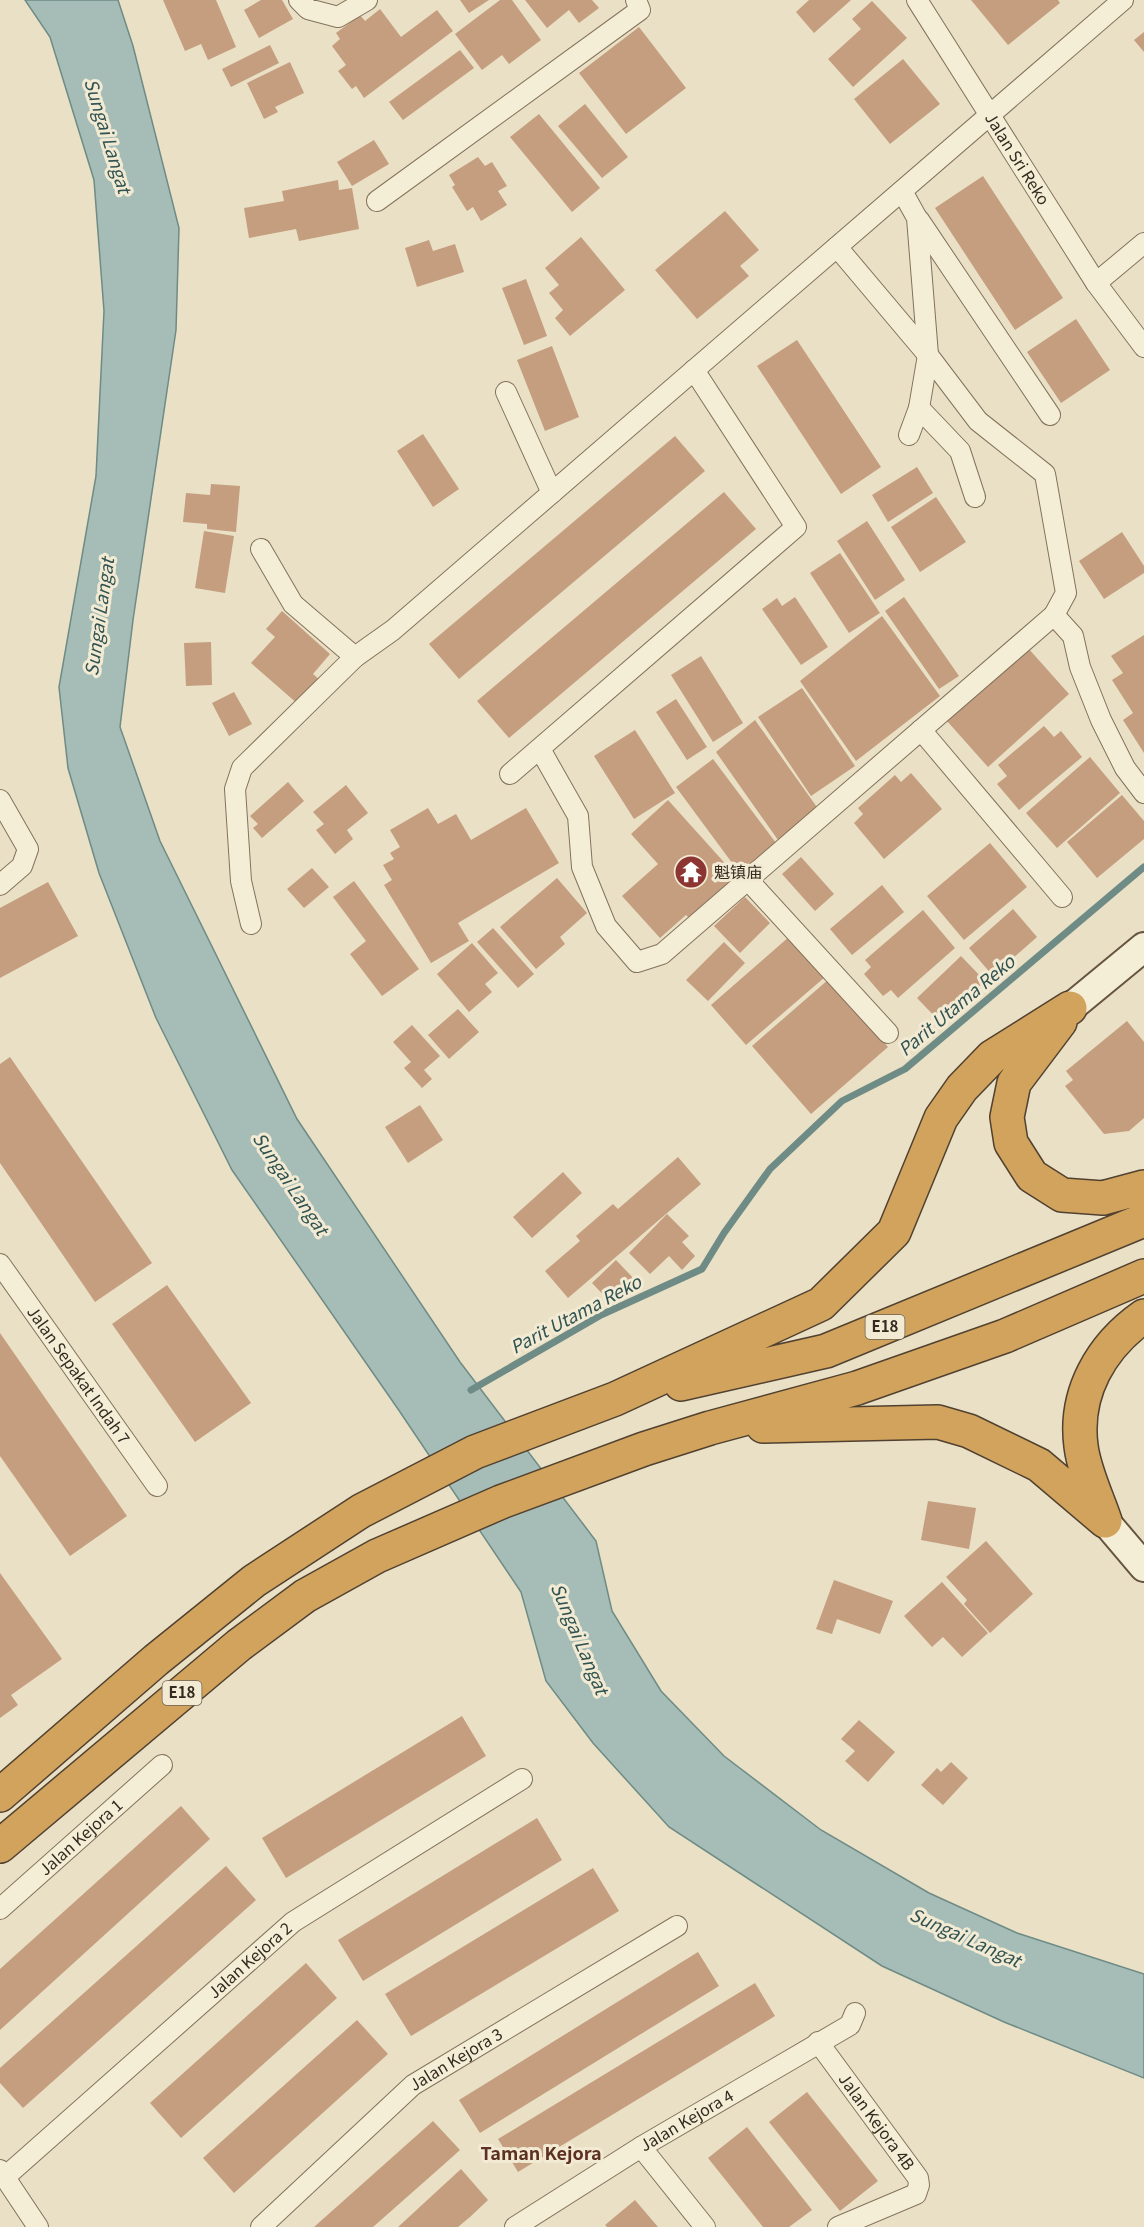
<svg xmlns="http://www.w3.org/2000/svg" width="1144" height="2227" font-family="Georgia,'Noto Sans SC',serif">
	<rect width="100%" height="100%" fill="#eae0c5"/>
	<path fill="#a6bdb7" stroke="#6e8b85" stroke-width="1.5" d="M25,0H118L133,46L179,228L176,330L133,620L120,727L160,841L297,1119L460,1362L596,1541L612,1611L661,1691L724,1756L821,1830L929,1893L1017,1933L1144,1974V2078L1004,2022L882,1966L669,1827L593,1743L546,1681L521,1592L398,1409L232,1170L156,1018L99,873L68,768L59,687L96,476L104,311L94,180L50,37Z"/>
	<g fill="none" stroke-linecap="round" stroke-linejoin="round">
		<path stroke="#6e8b85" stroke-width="7" d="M471,1390L601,1315L702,1269L724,1233L770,1169L842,1101L905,1069L1144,867"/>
	</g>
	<path fill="#c49e7e" d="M163,0H216L236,47L208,60L201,44L185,51Z
		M261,0H282L293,19L259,38L244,10Z
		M460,0H489L469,13Z
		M500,0H512L541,40L509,64L502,55L482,70L455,34Z
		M525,0H592L599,8L579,23L569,10L547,28Z
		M809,0H851L814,33L796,12Z
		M971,0H1058L1060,3L1008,45Z
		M872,1L907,38L853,87L828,59L861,29L852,19Z
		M380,9L401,37L437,10L453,31L364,98L356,86L352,89L338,71L346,65L332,46L340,39L336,33L360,15L365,21Z
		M639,27L686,88L626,134L579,73Z
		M1144,32V52L1134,40Z
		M270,45L279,63L231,87L222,69Z
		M460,50L474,68L403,120L389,102Z
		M903,59L940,104L890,144L854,99Z
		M290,62L304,93L275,107L278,112L264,119L247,83Z
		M585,104L628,157L602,178L558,126Z
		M539,114L600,188L572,212L510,137Z
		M374,140L389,164L352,186L337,162Z
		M478,157L485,166L492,162L507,186L498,191L507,205L481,221L473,207L467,211L452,187L455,185L449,175Z
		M983,176L1063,298L1015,330L935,208Z
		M338,180L339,190L352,188L359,229L299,241L296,229L249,238L244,208L284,201L282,191Z
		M725,211L759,250L740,266L749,276L697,319L655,270Z
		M581,237L625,290L570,336L555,318L563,310L549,293L559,285L545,268Z
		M429,240L433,251L455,244L464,272L417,287L405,248Z
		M526,279L547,336L524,345L502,288Z
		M1076,319L1110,370L1061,403L1027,352Z
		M797,340L881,467L841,494L757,366Z
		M552,346L579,417L545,431L517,360Z
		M423,434L459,489L433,507L397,451Z
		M675,436L705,471L459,679L429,644Z
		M917,467L933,493L888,522L872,495Z
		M211,484L240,486L236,532L207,529V524L183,522L186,493L210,495Z
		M724,492L756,529L509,738L477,701Z
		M936,497L966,542L920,572L891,527Z
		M867,521L905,580L875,600L837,541Z
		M204,531L234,536L225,593L195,588Z
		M1122,532L1144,566V573L1104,599L1079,561Z
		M840,553L880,613L849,633L810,573Z
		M795,597L828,647L801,665L762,609L777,598L782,606Z
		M904,597L959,676L939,689L885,611Z
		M282,611L330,654L313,674L321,681L299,705L251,663L275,637L266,629Z
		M882,616L940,696L856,761L800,681Z
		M1144,635V753L1123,720L1133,713L1112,680L1123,673L1111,656Z
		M211,642L212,685L186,686L184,643Z
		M1028,648L1069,694L988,767L947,721Z
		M701,656L743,723L713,742L671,675Z
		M802,688L855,766L811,796L758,717Z
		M234,692L252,724L229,736L212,703Z
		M676,699L707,747L687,760L656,712Z
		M755,720L819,810L778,840L716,752Z
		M1044,726L1054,737L1061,731L1082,757L1019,810L997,784L1007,776L998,765Z
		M635,730L675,793L634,819L594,756Z
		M1090,757L1120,793L1057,848L1026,813Z
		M713,759L779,847L741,875L676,787Z
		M911,773L942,809L884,859L854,823L863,814L858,808L895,775L901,782Z
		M288,782L304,801L262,838L253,828L258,824L250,816Z
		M346,785L368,813L347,830L353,839L335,854L316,830L324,824L313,812Z
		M1122,795L1144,821V839L1097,878L1067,842Z
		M668,800L740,880L693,922L686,915L660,938L622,896L658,864L631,834Z
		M428,808L438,824L456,814L471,840L526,808L559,863L458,923L469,941L431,963L384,885L392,880L383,865L394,859L390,853L400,847L390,830Z
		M990,843L1027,887L964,940L927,896Z
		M801,857L834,894L815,911L782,874Z
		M312,868L329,887L304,908L287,889Z
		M557,878L587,913L560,937L565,944L536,969L500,927Z
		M354,881L419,969L382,996L350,954L366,941L333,897Z
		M48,882L78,936L0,978V908Z
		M882,885L904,912L852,955L830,929Z
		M745,897L770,923L740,953L714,926Z
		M1013,909L1037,937L993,976L969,948Z
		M923,910L955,948L898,998L891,990L883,996L864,974L871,967L865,960Z
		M493,928L534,974L518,988L477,942Z
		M790,936L825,977L746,1045L711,1005Z
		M724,942L745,963L708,1001L686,980Z
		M472,943L498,973L485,984L492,992L469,1012L437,974Z
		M961,956L985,981L941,1023L917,998Z
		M829,979L888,1047L811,1114L752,1046Z
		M458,1009L479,1032L449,1059L428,1035Z
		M1127,1021L1144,1042V1118L1129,1131L1104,1134L1065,1086L1073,1080L1066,1071Z
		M412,1025L440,1056L424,1070L432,1079L422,1088L404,1068L411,1062L393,1042Z
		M10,1057L152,1263L95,1302L0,1163V1064Z
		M420,1105L443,1140L408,1163L385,1127Z
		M678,1157L701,1184L568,1298L545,1271L580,1241L576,1236L613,1204L618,1209Z
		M563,1172L582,1193L532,1238L513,1217Z
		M667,1214L689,1236L682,1242L695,1256L682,1270L669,1256L650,1274L629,1253Z
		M616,1260L636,1281L612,1304L592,1283Z
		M167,1285L251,1403L195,1442L112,1324Z
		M0,1333L127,1516L70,1556L0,1456Z
		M928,1501L976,1508L969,1549L921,1540Z
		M986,1541L1033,1594L990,1633L964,1604L967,1600L946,1577Z
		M0,1573L62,1659L11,1695L18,1705L0,1718Z
		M834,1580L893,1601L880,1634L837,1619L832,1634L816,1629Z
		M942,1582L988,1633L962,1657L943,1637L932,1647L904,1616Z
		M462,1716L486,1756L286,1878L262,1838Z
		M859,1720L895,1752L868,1782L845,1761L855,1751L841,1739Z
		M951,1762L968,1778L943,1805L921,1785L937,1768L941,1772Z
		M181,1806L210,1839L0,2030V1969Z
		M537,1818L562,1860L363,1981L338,1940Z
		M226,1866L256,1900L23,2108L0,2083V2068Z
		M593,1868L619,1911L411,2036L385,1994Z
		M698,1952L719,1986L480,2133L459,2100Z
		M306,1963L337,1998L181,2138L150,2103Z
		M755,1983L775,2016L518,2172L498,2139Z
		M357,2020L388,2054L234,2193L203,2158Z
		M807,2092L878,2181L840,2211L769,2122Z
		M433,2121L460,2150L441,2167L373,2227H314Z
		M747,2127L812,2210L789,2227H763L708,2158Z
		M461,2169L488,2200L470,2217L458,2227H398Z
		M635,2200L658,2227H607L605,2225Z"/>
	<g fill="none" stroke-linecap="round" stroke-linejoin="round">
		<g stroke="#83725c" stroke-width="22">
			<g id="street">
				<path d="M299,0L308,9L338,17L367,0"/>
				<path id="s1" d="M917,0L1096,283L1144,347"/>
				<path d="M902,191L917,218L928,355L919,408L909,435"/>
				<path d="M377,201L640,10L636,0"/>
				<path d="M919,220L1050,415"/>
				<path d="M1096,283L1144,243"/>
				<path d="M506,392L552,493"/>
				<path d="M919,408L960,451L975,497"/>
				<path d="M261,549L293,604L355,657L393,630L1123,0"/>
				<path d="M1054,615L1073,636L1080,667L1101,720L1125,768L1144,793"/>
				<path d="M921,730L1062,897"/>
				<path d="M540,749L578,816L582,867L606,926L637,962L662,954L1054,615L1066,593L1045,474L978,421L928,355L837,247"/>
				<path d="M510,774L796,527L694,370"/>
				<path d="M0,800L28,849L22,866L0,885"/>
				<path d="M748,880L888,1033"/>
				<path d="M251,924L241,881L235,789L242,768L355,657"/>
				<path id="s2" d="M0,1264L157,1486"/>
				<path id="s3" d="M0,1909L162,1765"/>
				<path id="s4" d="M818,2042L918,2178L919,2185L916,2194L838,2227"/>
				<path d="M641,2147L705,2227"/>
				<path d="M0,2170L38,2227"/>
				<path id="s5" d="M5,2177L293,1922L522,1779"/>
				<path id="s6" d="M261,2227L413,2085L677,1926"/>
				<path id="s7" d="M515,2227L641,2147L850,2025L855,2013"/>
			</g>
		</g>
		<g stroke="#655440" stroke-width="32">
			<path id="secondary" d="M1070,1008L1144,947
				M1105,1521L1144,1567"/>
		</g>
		<g stroke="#514130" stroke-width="36">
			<path id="highway" d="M1060,1022L1014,1083L1007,1117L1011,1143L1032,1176L1062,1195L1103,1198L1144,1187
				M681,1384L826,1351L1144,1220
				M763,1426L938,1422L969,1431L1039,1465L1105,1521
				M1105,1521C1097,1497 1084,1471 1081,1446C1074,1393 1101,1346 1144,1316
				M0,1795L156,1660L254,1581L361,1511L475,1452L615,1399L821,1304L894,1232L941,1118L962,1088L992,1057L1070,1008
				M0,1846L239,1645L305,1596L377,1556L501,1502L644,1449L710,1428L857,1388L1005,1336L1144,1276"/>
		</g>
		<use href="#street" stroke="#f5eed7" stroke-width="20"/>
		<use href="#secondary" stroke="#f5eed7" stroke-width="28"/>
		<use href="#highway" stroke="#d1a35d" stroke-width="33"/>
	</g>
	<defs>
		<g id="temple-disc" transform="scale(1.725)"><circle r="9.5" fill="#8c3532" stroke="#f2ead3"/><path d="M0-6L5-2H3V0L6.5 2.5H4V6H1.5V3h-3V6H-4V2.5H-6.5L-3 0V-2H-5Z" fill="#fff"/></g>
	</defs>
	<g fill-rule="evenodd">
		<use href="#temple-disc" x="691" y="872"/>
	</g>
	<g text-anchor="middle" stroke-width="6" stroke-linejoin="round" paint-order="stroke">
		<g fill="#f2ead3" stroke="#6d6455" stroke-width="1.5">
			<rect x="865.5" y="1315" width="39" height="24" rx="4.5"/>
			<rect x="162.5" y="1681" width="39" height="24" rx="4.5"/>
		</g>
		<g font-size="15" font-weight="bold" fill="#342a1f">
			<text x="885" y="1332">E18</text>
			<text x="182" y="1698">E18</text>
		</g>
		<g font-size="16" fill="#342a1f" stroke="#f2ead3">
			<text dy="6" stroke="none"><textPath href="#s1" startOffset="188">Jalan Sri Reko</textPath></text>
			<text dy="6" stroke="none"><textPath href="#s2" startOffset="136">Jalan Sepakat Indah 7</textPath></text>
			<text dy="6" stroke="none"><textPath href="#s3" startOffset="108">Jalan Kejora 1</textPath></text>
			<text dy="6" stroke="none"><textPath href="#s5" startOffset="327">Jalan Kejora 2</textPath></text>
			<text dy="6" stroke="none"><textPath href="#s6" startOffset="258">Jalan Kejora 3</textPath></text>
			<text dy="6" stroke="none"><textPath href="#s7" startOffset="202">Jalan Kejora 4</textPath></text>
			<text dy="6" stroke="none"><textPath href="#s4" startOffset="99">Jalan Kejora 4B</textPath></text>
		</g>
		<g font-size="16" fill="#342a1f" stroke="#f2ead3" text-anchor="start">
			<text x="714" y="878">魁镇庙</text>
		</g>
		<g font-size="18" font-style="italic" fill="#305352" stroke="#f2ead3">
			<text transform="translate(107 136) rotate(73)" y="6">Sungai Langat</text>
			<text transform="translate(100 617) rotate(-82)" y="6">Sungai Langat</text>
			<text transform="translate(957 1006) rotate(-40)" y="6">Parit Utama Reko</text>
			<text transform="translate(290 1184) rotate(56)" y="6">Sungai Langat</text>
			<text transform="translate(576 1315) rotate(-28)" y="6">Parit Utama Reko</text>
			<text transform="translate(579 1639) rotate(67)" y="6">Sungai Langat</text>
			<text transform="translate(965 1938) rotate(24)" y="6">Sungai Langat</text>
		</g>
		<g font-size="18" font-weight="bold" fill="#5d3122" stroke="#f2ead3">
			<text x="541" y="2160">Taman Kejora</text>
		</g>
	</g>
</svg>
